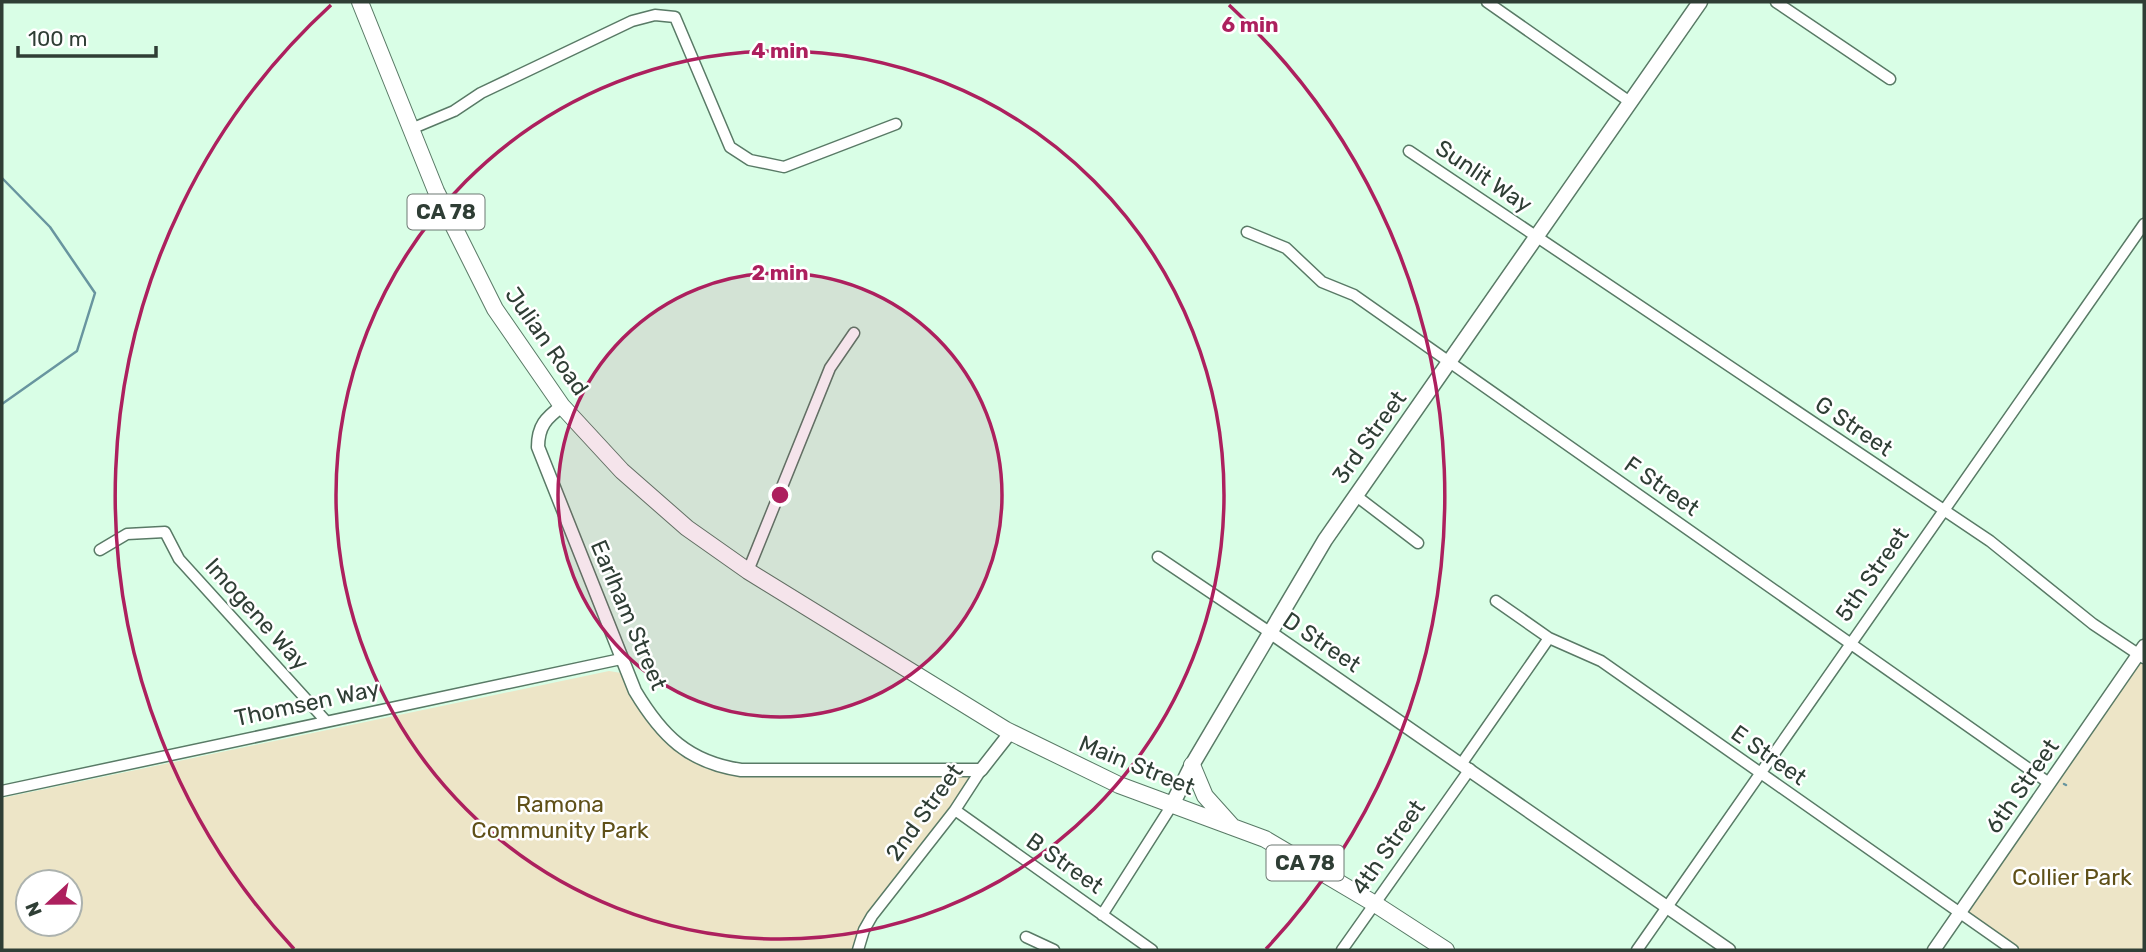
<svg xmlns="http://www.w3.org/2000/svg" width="2146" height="952" font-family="Rubik,sans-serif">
	<rect width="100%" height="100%" fill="#d9fee6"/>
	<path fill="#ede5c7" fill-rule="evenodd" d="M2139,654L2144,657V950H2014L1960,913Z
		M609,671L628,674L644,708L710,764H986L872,916L857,950H2V798ZM28,882H70V924H28Z"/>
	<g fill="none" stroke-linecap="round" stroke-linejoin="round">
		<path stroke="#68959f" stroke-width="2.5" d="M2,178L50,227L95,293L77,351L2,404
			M2064,784L2066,785"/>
		<g stroke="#597a66" stroke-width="13">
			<path id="minor" d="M1487,2L1630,102
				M1776,2L1890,79
				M411,129L454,111L481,93L632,21L655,15L675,17L730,147L750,160L784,167L896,124
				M1409,151L1990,541L2093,624L2144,658
				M1247,232L1286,248L1322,282L1354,295L2049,783
				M1355,495L1418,543
				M100,550L127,534L165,532L179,559L325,720
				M1158,557L1271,633
				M748,571L830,368L854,333
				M1496,601L1549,638L1601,661L2013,950
				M1462,763L1549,638
				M2,791L621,659
				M955,810L1152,950
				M1102,915L1172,805
				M1026,937L1054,950
				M858,950L864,930L872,916L955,810L981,770
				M1342,950L1470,769
				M1637,950L2144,224"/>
		</g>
		<g stroke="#597a66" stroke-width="15">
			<path id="tertiary" d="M562,406C546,418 538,426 538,447L635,691C662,736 688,762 741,770H981L1010,733
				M1271,633L1729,950
				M1934,950L2144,646"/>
		</g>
		<g stroke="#597a66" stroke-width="17">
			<path id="secondary" d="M1172,805L1192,765L1325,540L1700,2"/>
		</g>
		<g stroke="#597a66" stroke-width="18">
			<path id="primary" d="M360,2L436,191L495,309L562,406L622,471L687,528L748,571L1006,730L1119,785L1265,839L1375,904L1446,950
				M1192,765L1205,796L1231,825"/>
		</g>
		<use href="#minor" stroke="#fff" stroke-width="10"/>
		<use href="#tertiary" stroke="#fff" stroke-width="12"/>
		<use href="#secondary" stroke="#fff" stroke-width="14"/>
		<use href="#primary" stroke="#fff" stroke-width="16"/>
	</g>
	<circle cx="780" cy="495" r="222" fill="#ad205e" fill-opacity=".12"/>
	<g fill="none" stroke="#ad205e" stroke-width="3.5">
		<circle cx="780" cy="495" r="222"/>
		<circle cx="780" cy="495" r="444"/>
		<path d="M294 949A665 665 0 0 1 331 5M1229 5A665 665 0 0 1 1266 949"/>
	</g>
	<g text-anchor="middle" stroke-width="5" stroke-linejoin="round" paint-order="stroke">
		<g fill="#fff" stroke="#6d7872" stroke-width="2">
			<rect x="407.5" y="194.5" width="77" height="35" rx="5"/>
			<rect x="1266.5" y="845.5" width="77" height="35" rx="5"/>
		</g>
		<g font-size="21" font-weight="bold" fill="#2f3e35">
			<text x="446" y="219">CA 78</text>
			<text x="1305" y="870">CA 78</text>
		</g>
		<g font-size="23" fill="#2f3e35" stroke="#fff">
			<text transform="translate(1484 176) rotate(34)" y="8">Sunlit Way</text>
			<text transform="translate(547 341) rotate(55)" y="8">Julian Road</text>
			<text transform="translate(1854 426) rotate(34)" y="8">G Street</text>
			<text transform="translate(1369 437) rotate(-54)" y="8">3rd Street</text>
			<text transform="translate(1662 486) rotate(35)" y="8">F Street</text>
			<text transform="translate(1872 574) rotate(-55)" y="8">5th Street</text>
			<text transform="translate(257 614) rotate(48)" y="8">Imogene Way</text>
			<text transform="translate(629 615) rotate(67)" y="8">Earlham Street</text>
			<text transform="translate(1322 642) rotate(34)" y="8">D Street</text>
			<text transform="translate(307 703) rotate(-12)" y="8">Thomsen Way</text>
			<text transform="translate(1769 755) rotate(35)" y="8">E Street</text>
			<text transform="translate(1137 765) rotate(22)" y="8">Main Street</text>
			<text transform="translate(2022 786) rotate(-55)" y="8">6th Street</text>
			<text transform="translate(924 812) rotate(-54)" y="8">2nd Street</text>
			<text transform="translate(1388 847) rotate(-55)" y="8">4th Street</text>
			<text transform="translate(1065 863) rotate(35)" y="8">B Street</text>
		</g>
		<g font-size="23" fill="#5f5018" stroke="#fff">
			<text x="560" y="812">Ramona<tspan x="560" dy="26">Community Park</tspan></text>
			<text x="2072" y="885">Collier Park</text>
		</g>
	</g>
	<circle cx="780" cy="495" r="10" fill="#ad205e" stroke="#fff" stroke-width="3.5"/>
	<g font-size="21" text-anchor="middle" font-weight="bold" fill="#ad205e" stroke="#fff" stroke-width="5" stroke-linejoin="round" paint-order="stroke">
		<text x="1250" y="32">6 min</text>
		<text x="780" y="58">4 min</text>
		<text x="780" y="280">2 min</text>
	</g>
	<rect width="2146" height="952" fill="none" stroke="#2f3e35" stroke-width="7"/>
	<g transform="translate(49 903) rotate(248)"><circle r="33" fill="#ffffff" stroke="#acb2ae" stroke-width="2"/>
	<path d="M0-5L12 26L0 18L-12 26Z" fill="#ad205e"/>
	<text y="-10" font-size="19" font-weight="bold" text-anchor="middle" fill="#2f3e35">N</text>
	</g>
	<path d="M18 46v10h138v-10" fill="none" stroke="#2f3e35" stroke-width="3.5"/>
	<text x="28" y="46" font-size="21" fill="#2f3e35" stroke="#ffffff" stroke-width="5" paint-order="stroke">100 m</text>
</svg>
